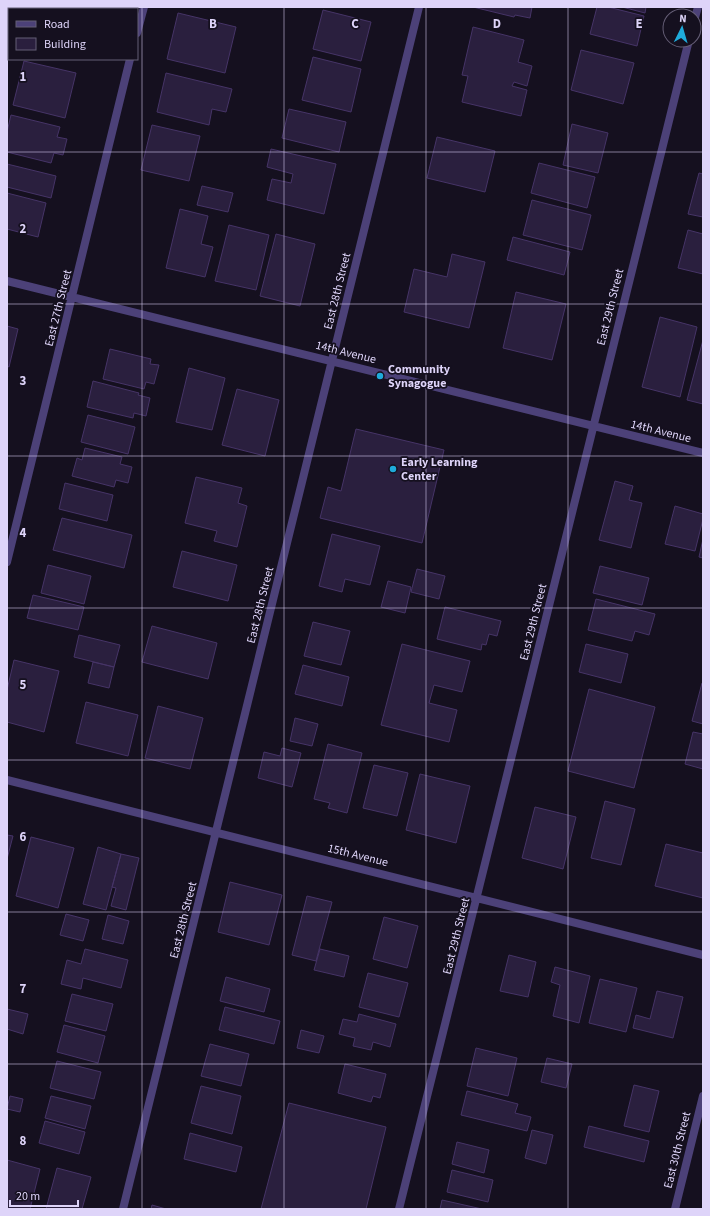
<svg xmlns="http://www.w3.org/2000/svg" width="710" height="1216" font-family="'Source Sans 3',sans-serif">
	<rect width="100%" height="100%" fill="#15101f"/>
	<path fill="#2a1f3e" stroke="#463467" d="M44,7H89V9H44Z
		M473,7H532L530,18L515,15L514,17Z
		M597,7H608L644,16L637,46L590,34Z
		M622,7H646L645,13Z
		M323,10L371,22L361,61L313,49Z
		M178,13L236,27L225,73L167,59Z
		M473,27L524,40L518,62L532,66L527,86L514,82L512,86L527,90L521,116L462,102L468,76L462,75Z
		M7,30H9V54L7,53Z
		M581,50L634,63L623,104L571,90Z
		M313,57L361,69L351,112L302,100Z
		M24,61L76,73L65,118L13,105Z
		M166,73L232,89L226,112L212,109L209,125L157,112Z
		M289,109L346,122L339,152L282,138Z
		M11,115L60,127L57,137L67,139L63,155L54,153L51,163L7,152V132Z
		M572,124L608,133L598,173L563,165Z
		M152,125L200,136L189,181L141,170Z
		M437,137L495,151L485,192L427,178Z
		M271,149L336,164L324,214L267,200L272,179L291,183L293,174L267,167Z
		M539,163L595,177L587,208L531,193Z
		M7,164L56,176L51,198L7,187Z
		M699,173L703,174V217L688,214Z
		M202,186L233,193L228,212L197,205Z
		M7,193L46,203L38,237L7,229Z
		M532,200L591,215L582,250L523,235Z
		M180,209L208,216L201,244L213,247L205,277L166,268Z
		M229,225L269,235L256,290L215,281Z
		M688,230L703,234V274L678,268Z
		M276,234L315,244L300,306L260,296Z
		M513,237L570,252L564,275L507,260Z
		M452,254L485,262L469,328L404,312L414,269L447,277Z
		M516,292L566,304L552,360L503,348Z
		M660,317L697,327L680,397L642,387Z
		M7,326L18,329L9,367L7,366Z
		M703,340V404L687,400Z
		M110,349L151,359L150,364L159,365L154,384L146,382L144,389L103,379Z
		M189,368L225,378L212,430L176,422Z
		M93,381L139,393L138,395L150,398L146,416L134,413L133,418L87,407Z
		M237,389L279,400L265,456L222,445Z
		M88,415L135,427L128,454L81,442Z
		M356,429L444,450L422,543L320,518L328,487L341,491Z
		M85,448L122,457L120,464L132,467L128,483L116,480L114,487L72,476L77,458L82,460Z
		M196,477L242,488L238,503L247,506L237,547L214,541L217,531L185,523Z
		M615,481L633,486L629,500L642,503L631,548L599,540Z
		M65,483L113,495L107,521L59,509Z
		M675,506L703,514V519L695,551L665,544Z
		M62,518L132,535L124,568L53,550Z
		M332,534L380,546L370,585L345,579L342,592L319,586Z
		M703,539V558L699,557Z
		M182,551L237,565L228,601L173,587Z
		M48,565L91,576L84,604L41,593Z
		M600,566L649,578L642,605L593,593Z
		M417,569L445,576L439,599L411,592Z
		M388,581L411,587L405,613L381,607Z
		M33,595L84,607L78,630L27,618Z
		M596,599L655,614L649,635L635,631L632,641L588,630Z
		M445,607L501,621L497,636L489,634L486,645L482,644L481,650L437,639Z
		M313,622L350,631L341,665L304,656Z
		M152,626L217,643L208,679L142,662Z
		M79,635L120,645L114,667L74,657Z
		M402,644L470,661L462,692L434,685L429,703L457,710L449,742L381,725Z
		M586,644L628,654L621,683L579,672Z
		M14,660L59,671L44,732L7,722V690Z
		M93,662L114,667L109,688L88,683Z
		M303,665L349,677L342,706L295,694Z
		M702,683L703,684V724L692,721Z
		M589,689L655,707L634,788L568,771Z
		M86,702L138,715L128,756L76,743Z
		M158,706L203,718L190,769L145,758Z
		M295,718L318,724L312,746L290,741Z
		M693,732L703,734V769L685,764Z
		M328,744L362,753L347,813L328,808L330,803L314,799Z
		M282,748L301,753L292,787L258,778L264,752L280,756Z
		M374,765L408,773L397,816L363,808Z
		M420,774L470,786L456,843L406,830Z
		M605,801L635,809L621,865L591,858Z
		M535,807L576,817L563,869L522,858Z
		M7,835L13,836L7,859Z
		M31,837L74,848L58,908L16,896Z
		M666,844L703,853V898L655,886Z
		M98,847L121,854L106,910L83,904Z
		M121,854L139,858L126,910L111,906L116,888L112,887Z
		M230,882L282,895L269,945L218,932Z
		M307,896L332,902L316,961L292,955Z
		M66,914L89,920L83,941L60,935Z
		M108,915L129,921L123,944L102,939Z
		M384,917L418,926L407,968L373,959Z
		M85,949L128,960L121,988L83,978L81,989L61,984L67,960L81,964Z
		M320,949L349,956L344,977L314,970Z
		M509,955L536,962L528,997L500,991Z
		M555,967L590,976L579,1023L553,1016L560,985L551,982Z
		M368,973L408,983L399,1017L359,1007Z
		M226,977L270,989L264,1012L220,1001Z
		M600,979L637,988L626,1032L589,1023Z
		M657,991L683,997L673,1038L633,1028L636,1015L650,1019Z
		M72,994L113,1004L106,1031L65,1021Z
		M225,1007L280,1021L274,1044L219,1030Z
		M7,1009L28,1014L23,1034L7,1029Z
		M359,1014L396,1024L390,1047L373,1042L371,1050L353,1046L355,1038L339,1034L343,1019L357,1022Z
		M64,1025L105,1036L98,1063L57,1052Z
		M301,1030L324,1036L319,1053L297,1048Z
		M210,1044L249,1054L241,1086L201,1076Z
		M476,1048L517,1058L508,1096L467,1086Z
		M547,1058L572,1064L566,1088L541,1082Z
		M57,1061L101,1072L94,1099L50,1088Z
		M345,1064L386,1074L380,1098L373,1096L371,1102L338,1093Z
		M634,1085L659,1091L649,1132L624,1126Z
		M201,1086L241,1096L232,1134L191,1123Z
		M467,1091L518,1104L515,1113L531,1117L527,1131L461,1115Z
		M10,1096L23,1099L20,1112L7,1109Z
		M51,1096L91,1106L85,1129L45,1118Z
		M289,1103L386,1127L366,1209H261Z
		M45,1121L85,1132L79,1154L39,1143Z
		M589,1126L649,1141L644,1162L584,1147Z
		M532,1130L553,1135L546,1164L525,1158Z
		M190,1133L242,1147L236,1172L184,1159Z
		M457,1142L489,1150L484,1173L452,1164Z
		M7,1160L40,1169L30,1209H7Z
		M57,1168L91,1177L82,1209H46Z
		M452,1170L493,1180L488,1202L447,1192Z
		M442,1200L482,1209H440Z
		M152,1205L166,1209H151Z"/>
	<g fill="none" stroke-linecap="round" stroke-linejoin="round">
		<path stroke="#4c4178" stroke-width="8" d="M694,21L698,7
			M137,33L144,7
			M7,281L703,453
			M7,562L130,59
			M7,780L703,955
			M123,1209L419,7
			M399,1209C497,820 592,429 689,40
			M675,1209L703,1096"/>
	</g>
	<path fill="none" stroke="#ded4f9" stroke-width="1" stroke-opacity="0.55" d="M142,7V1209M284,7V1209M426,7V1209M568,7V1209M7,152H703M7,304H703M7,456H703M7,608H703M7,760H703M7,912H703M7,1064H703"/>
	<g fill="#1fabdb" stroke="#15101f" stroke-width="1.5">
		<circle cx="380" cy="376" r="4"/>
		<circle cx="393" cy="469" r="4"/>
	</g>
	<g text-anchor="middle" stroke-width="3.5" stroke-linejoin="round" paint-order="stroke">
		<g font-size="12" fill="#ded4f9" stroke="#15101f">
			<text transform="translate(337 291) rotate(-76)" y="4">East 28th Street</text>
			<text transform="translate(610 307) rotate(-76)" y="4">East 29th Street</text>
			<text transform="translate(58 308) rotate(-76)" y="4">East 27th Street</text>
			<text transform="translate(346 352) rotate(14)" y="4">14th Avenue</text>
			<text transform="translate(661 431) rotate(14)" y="4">14th Avenue</text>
			<text transform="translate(260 605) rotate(-76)" y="4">East 28th Street</text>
			<text transform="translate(533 622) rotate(-76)" y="4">East 29th Street</text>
			<text transform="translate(358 855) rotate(14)" y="4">15th Avenue</text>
			<text transform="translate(183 920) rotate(-76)" y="4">East 28th Street</text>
			<text transform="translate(456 936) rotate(-76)" y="4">East 29th Street</text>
			<text transform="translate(677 1150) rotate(-76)" y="4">East 30th Street</text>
		</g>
		<g font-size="12" font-weight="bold" fill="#ded4f9" stroke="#15101f" text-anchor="start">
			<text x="388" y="373">Community<tspan x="388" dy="14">Synagogue</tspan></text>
			<text x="401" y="466">Early Learning<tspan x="401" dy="14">Center</tspan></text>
		</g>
	</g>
	<g font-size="13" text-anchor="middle" font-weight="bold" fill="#ded4f9" stroke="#15101f" stroke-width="3.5" stroke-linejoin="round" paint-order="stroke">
		<text x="213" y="28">B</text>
		<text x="355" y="28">C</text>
		<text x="497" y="28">D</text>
		<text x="639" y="28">E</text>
		<text x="23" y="81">1</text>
		<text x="23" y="233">2</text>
		<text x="23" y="385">3</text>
		<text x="23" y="537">4</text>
		<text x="23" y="689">5</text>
		<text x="23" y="841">6</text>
		<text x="23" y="993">7</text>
		<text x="23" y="1145">8</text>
	</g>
	<rect width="710" height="1216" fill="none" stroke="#ded4f9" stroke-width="16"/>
	<rect x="8" y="8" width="130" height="52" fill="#15101f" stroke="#655e76"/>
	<rect x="16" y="21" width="20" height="6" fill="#4c4178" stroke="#655e76"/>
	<text x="44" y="28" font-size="12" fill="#ded4f9">Road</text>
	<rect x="16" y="38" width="20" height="12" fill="#2a1f3e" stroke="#655e76"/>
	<text x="44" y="48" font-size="12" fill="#ded4f9">Building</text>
	<g transform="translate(682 28) rotate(5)"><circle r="19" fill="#15101f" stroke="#655e76"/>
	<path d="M0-3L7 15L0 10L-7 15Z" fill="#1fabdb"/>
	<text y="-6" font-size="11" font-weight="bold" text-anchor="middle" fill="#ded4f9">N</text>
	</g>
	<path d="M10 1200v6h68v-6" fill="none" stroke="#ded4f9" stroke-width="2"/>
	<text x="16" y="1200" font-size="12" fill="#ded4f9" stroke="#15101f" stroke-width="3" paint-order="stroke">20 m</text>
</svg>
